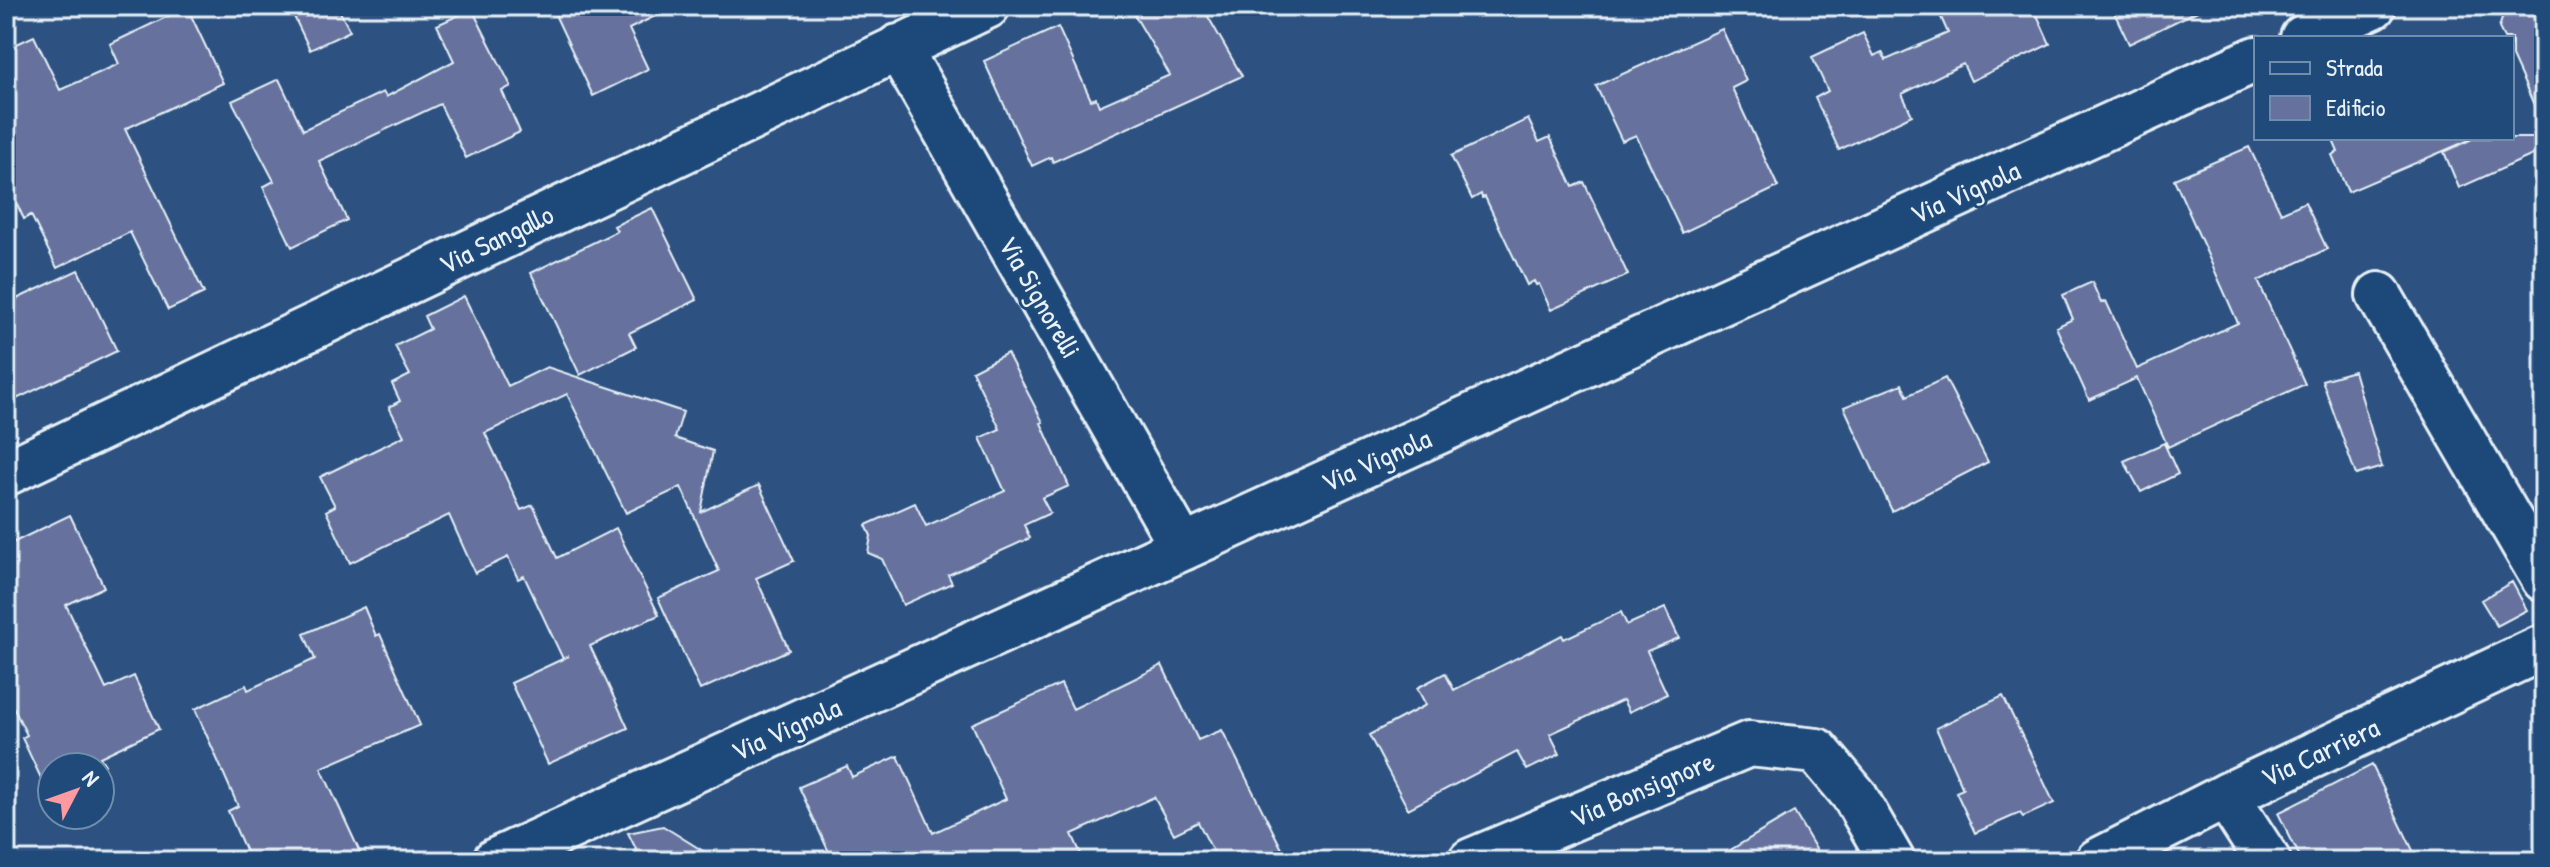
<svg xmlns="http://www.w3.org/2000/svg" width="2550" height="867" font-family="'Patrick Hand',sans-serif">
	<rect width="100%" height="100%" fill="#2d5281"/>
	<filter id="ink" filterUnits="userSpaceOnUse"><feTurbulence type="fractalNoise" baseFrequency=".0125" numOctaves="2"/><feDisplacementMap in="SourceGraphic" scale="16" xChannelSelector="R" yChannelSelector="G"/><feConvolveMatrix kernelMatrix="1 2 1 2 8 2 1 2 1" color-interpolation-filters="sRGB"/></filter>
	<g filter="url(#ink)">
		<path fill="#66729d" stroke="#e8f1f8" stroke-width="2" d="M289,6H337L350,31L310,50Z
			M551,6H675L629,29L648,69L593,96Z
			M1129,6H1202L1242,76L1053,162L1051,157L1032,166L984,61L1058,27L1091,100L1096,98L1099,106L1170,75Z
			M1936,6H2033L2050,44L1971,81L1963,64L1902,94L1912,115L1839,150L1815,98L1828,91L1812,57L1863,33L1874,56L1882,52L1886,60L1948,33Z
			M2111,6H2208L2129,44Z
			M2506,6H2544V127L2512,56V38H2504L2499,28Z
			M187,7L223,83L125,129L204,293L168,310L130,232L57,268L31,215L24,219L6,181V49L34,36L60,90L119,64L110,44Z
			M472,9L511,86L502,91L520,132L466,158L440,104L319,161L347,220L292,247L263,187L274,181L232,101L279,79L303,130L383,92L386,97L454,61L437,25Z
			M1722,29L1746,81L1732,88L1778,187L1682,233L1636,135L1622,141L1596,86Z
			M1528,119L1539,142L1550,137L1573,187L1584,182L1628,275L1551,310L1539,284L1536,285L1534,281L1527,285L1485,197L1482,198L1481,194L1472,199L1451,156Z
			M2332,138H2474L2348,192L2332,155L2338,152Z
			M2474,138H2544V150L2459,188L2444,152Z
			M2249,147L2281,213L2305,202L2327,249L2258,281L2305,384L2168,447L2137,378L2089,400L2056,327L2073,319L2063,295L2092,282L2101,303L2106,301L2137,369L2238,323L2174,179Z
			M652,208L697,300L629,333L636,347L580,375L531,273L617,231L614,226Z
			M78,270L117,351L6,404V304Z
			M464,296L508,386L547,367L683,412L675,438L713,451L701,512L759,485L794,561L756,578L789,650L700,690L658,598L719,571L681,487L626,513L567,394L485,433L521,510L533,505L557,558L616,528L659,615L590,646L628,728L548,764L511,683L569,656L563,659L524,576L518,579L508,557L475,573L449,515L350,563L326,511L335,506L320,477L404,436L389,407L400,401L392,384L410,375L395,346L430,329L424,316Z
			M1007,353L1043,422L1041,423L1069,486L1042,498L1050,513L1024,525L1030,538L948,575L952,583L903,605L882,559L868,553L871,536L866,525L915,503L926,526L1005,491L980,438L1000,429L972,371Z
			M2354,371L2382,467L2356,475L2322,380Z
			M1945,378L1988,462L1892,511L1844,407L1902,384L1907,396Z
			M2164,443L2178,474L2141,492L2124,461Z
			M70,515L104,587L66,605L106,689L134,676L159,729L100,757L105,765L100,768L52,767V791L48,793L22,738L27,735L6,693V546Z
			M2512,582L2527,610L2497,626L2481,600Z
			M364,607L376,636L380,634L420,725L321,768L364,861H250L228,811L238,806L195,709L246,685L248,690L315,659L304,634Z
			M1665,608L1679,638L1647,651L1667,694L1629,712L1623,700L1550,734L1560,754L1527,770L1517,752L1408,809L1369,735L1426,705L1417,688L1445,673L1454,690L1562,635L1564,639L1621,612L1627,625Z
			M1162,665L1198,740L1222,730L1288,861H1218L1198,822L1174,834L1154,797L1072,834L1084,861H833L799,787L847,766L852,777L898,756L933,833L1006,799L972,724L1061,684L1073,709Z
			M2003,696L2054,803L2023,817L2020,813L1975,833L1956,792L1963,789L1936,728Z
			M2372,765L2418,861H2302L2278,813Z
			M1794,812L1823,861H1712Z
			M663,826L719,861H642L628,833Z"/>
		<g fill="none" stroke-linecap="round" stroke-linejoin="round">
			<g stroke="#e8f1f8" stroke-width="50">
				<path id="street" d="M2303,38L2373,6
					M898,47L1183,548
					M2379,295L2544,579
					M6,473L987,6
					M2226,796L2268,861
					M495,861L2256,59
					M1471,861L1749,744L1817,751L1854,795L1892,861
					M2098,861L2226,796L2544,647"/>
			</g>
			<use href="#street" stroke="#1f4a7a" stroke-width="44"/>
		</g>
	</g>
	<g text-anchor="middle" stroke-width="6" stroke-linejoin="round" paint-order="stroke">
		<g font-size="28" fill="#e8f1f8" stroke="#1f4a7a">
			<text transform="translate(1965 192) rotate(-24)" y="10">Via Vignola</text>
			<text transform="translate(496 239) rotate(-26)" y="10">Via Sangallo</text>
			<text transform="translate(1040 297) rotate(60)" y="10">Via Signorelli</text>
			<text transform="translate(1376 460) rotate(-24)" y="10">Via Vignola</text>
			<text transform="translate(786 729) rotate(-24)" y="10">Via Vignola</text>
			<text transform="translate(2320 752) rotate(-25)" y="10">Via Carriera</text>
			<text transform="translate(1642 789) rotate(-23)" y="10">Via Bonsignore</text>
		</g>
	</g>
	<rect width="2550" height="867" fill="none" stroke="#1f4a7a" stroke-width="32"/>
	<rect x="16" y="16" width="2518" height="835" fill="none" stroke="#e8f1f8" stroke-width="3" filter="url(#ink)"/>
	<rect x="2254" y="36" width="260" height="104" fill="#1f4a7a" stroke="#6f8dac" stroke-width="2"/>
	<rect x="2270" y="62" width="40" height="12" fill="#1f4a7a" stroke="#6f8dac" stroke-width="2"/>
	<text x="2326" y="76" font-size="24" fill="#e8f1f8">Strada</text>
	<rect x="2270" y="96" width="40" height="24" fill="#66729d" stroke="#6f8dac" stroke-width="2"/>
	<text x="2326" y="116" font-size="24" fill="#e8f1f8">Edificio</text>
	<g transform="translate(76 791) rotate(49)"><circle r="38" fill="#1f4a7a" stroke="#6f8dac" stroke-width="2"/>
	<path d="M0-6L14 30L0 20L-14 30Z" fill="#ff9aa2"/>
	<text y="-12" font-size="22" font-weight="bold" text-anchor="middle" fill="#e8f1f8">N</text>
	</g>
</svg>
